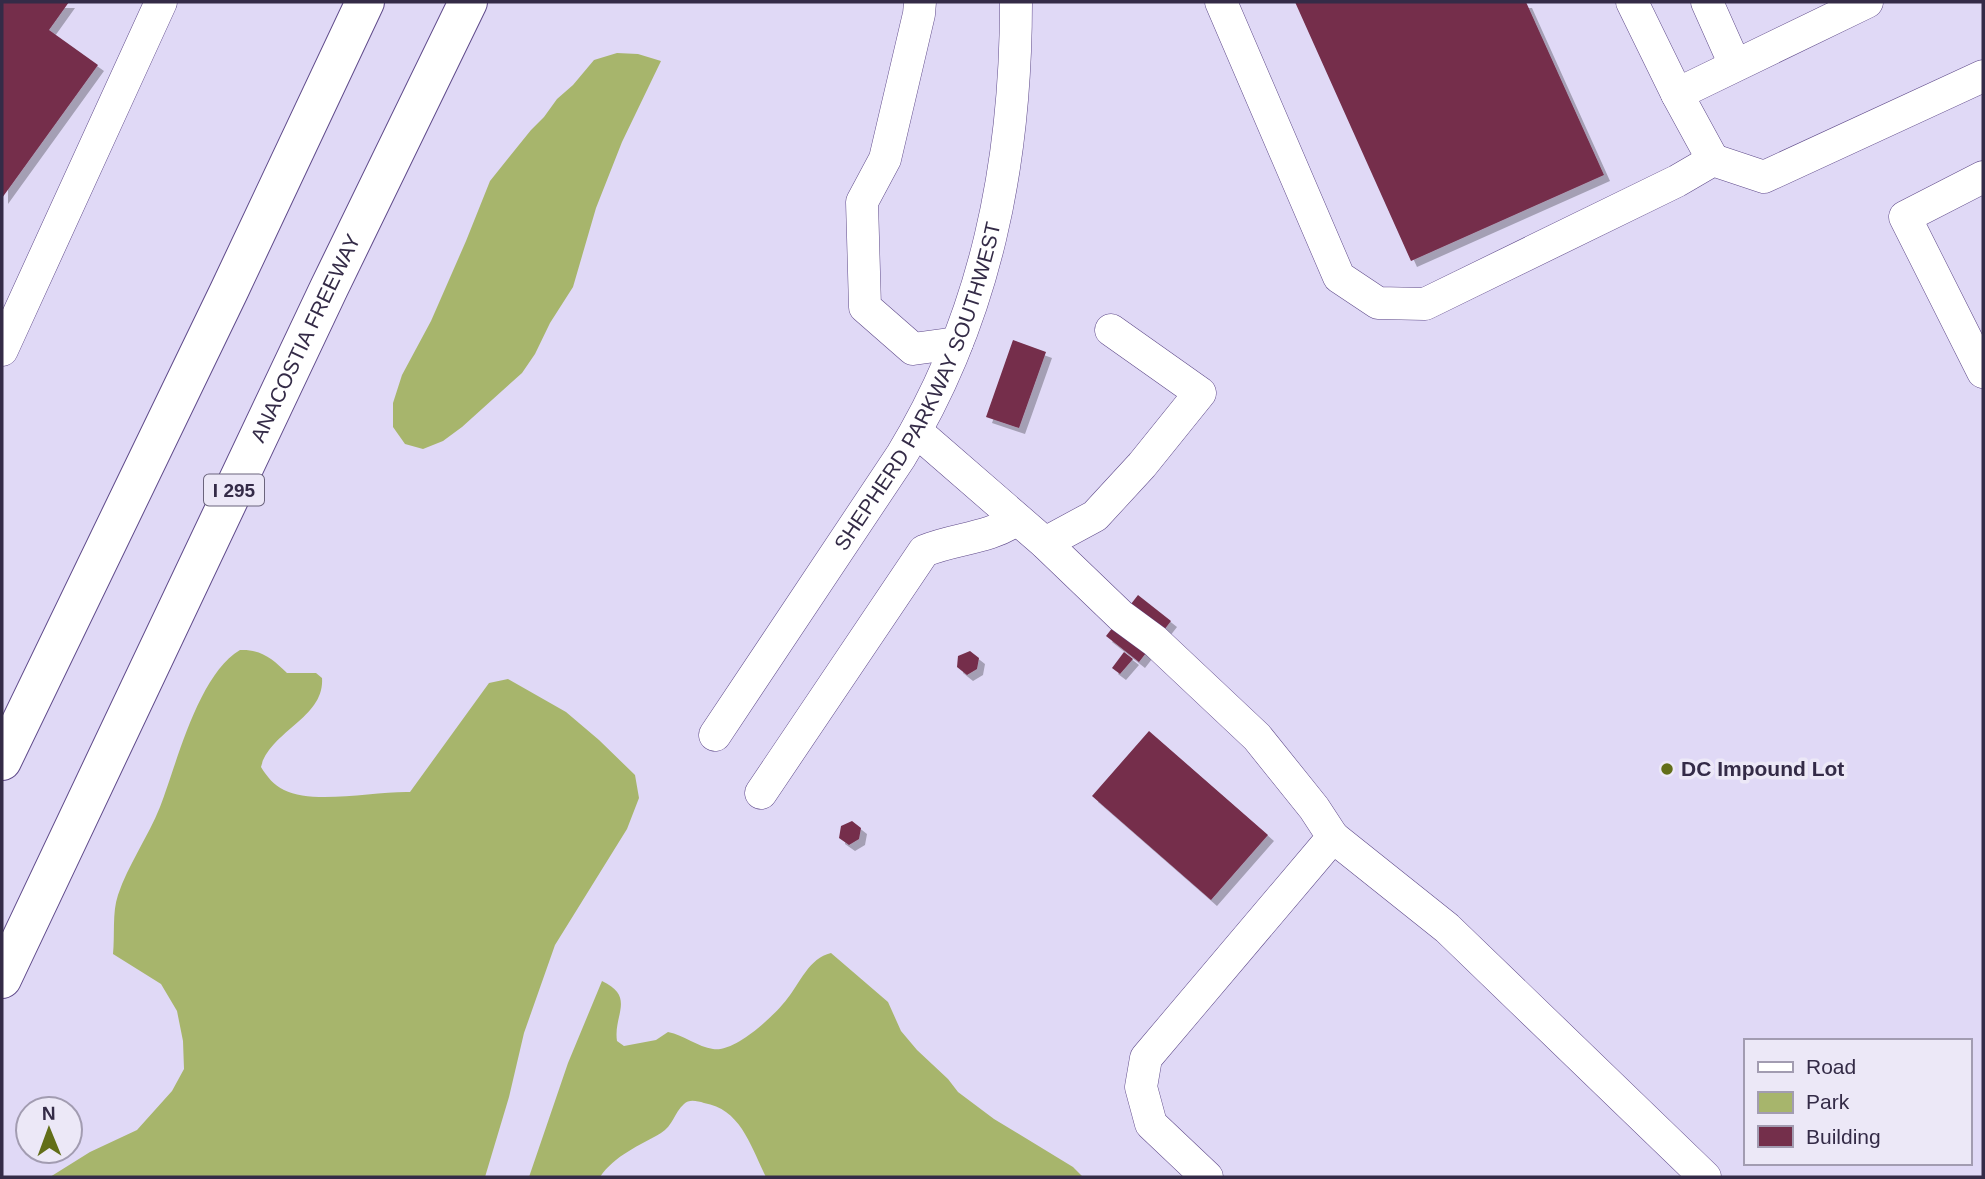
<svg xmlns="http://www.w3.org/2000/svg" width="1985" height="1179" font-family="Helvetica,sans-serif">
	<defs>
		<filter id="shadow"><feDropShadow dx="6" dy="6" stdDeviation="0" flood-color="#0004"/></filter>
	</defs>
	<rect width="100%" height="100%" fill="#e0d9f6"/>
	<path fill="#a7b56c" d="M617,53L638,54L661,61L622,142L596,208L573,287L550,323L535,354L522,373L462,427L443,441L423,449L405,444L393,427V403L402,375L431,321L466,241L490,181L531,130L544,117L557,99L573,85L594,60Z
		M240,650C261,649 273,659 287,673H316L322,678C325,718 270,731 261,767C267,777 274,785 284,790C313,805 376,791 410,792L489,683L508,679L566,712L599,740L635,775L639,798L627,829L555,945L524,1033L509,1097L485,1177H50L90,1152L137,1130L172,1091L184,1069L183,1041L177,1011L161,984L113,954C115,936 112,912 118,895C128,865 148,837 160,807C177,763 198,675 240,650Z
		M831,953L888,1002L901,1031L917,1050L948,1079L958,1092L994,1119L1073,1167L1083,1177H766C751,1147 741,1109 704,1103C697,1101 689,1099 684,1104C674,1113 673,1126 661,1133C639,1146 615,1155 600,1177H529L568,1063L602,981C636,997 613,1015 617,1041L624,1046L656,1040L668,1032C684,1035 698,1047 713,1049C735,1053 775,1015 787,999C800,983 809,958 831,953Z"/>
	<path fill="#742f4b" filter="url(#shadow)" d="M2,2H69L49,30L98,65L2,198Z
		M1295,2H1526L1604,175L1411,261Z
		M1013,340L1046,352L1019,428L986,417Z
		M1138,595L1171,621L1139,662L1106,636Z
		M970,651L979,658L977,669L967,675L957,667L958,656Z
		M1124,652L1133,659L1120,674L1112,668Z
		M1149,731L1268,835L1211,900L1092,796Z
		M852,821L861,828L859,839L849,845L839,838L841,826Z"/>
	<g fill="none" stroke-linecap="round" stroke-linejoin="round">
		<g stroke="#5f4a8a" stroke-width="33">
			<g id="minor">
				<path d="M920,2L919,14L885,159L862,202L865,307L913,349L957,343"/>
				<path d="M1221,2L1339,277L1378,303L1425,304L1677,181L1713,160L1764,177L1983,76"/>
				<path d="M1632,2L1677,94L1867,2"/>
				<path d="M1707,2L1735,65"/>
				<path d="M1677,94L1713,160"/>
				<path d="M1983,177L1905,217L1983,372"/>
				<path d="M2,350L161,2"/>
				<path d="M916,431L1045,543L1121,616L1155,641L1257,737L1314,808L1333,837L1146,1058L1141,1087L1151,1124L1207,1177"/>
				<path d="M1045,543L1095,516L1142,465L1200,393L1111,330"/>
				<path id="s1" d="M715,735L901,456C986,317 1016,163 1016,2"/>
				<path d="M761,793L924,551C955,538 988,539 1016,520"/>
				<path d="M1333,837L1447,928L1705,1177"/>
			</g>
		</g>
		<g stroke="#5f4a8a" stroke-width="40">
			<g id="highway">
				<path d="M2,761L229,291L365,2"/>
				<path id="s2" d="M2,979L329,288L468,2"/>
			</g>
		</g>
		<use href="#minor" stroke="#fff" stroke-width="32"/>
		<use href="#highway" stroke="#fff" stroke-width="38"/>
	</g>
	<circle fill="#626e18" stroke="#ece8f7" stroke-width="2.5" cx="1667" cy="769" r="7"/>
	<g text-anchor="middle" stroke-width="7" stroke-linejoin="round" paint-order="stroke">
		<rect fill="#ece8f7" stroke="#6b647c" stroke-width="2" x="204" y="474.5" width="60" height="31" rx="5"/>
		<g font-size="19" font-weight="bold" fill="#342b47">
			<text x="234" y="497">I 295</text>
		</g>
		<g font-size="21" fill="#342b47" stroke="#ece8f7">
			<text dy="7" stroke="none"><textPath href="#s2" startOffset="709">ANACOSTIA FREEWAY</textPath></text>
			<text dy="7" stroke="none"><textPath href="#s1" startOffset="406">SHEPHERD PARKWAY SOUTHWEST</textPath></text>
		</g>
		<g font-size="21" font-weight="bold" fill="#342b47" stroke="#ece8f7" text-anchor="start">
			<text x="1681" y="776">DC Impound Lot</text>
		</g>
	</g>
	<rect width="1985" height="1179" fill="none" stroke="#342b47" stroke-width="7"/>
	<rect x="1744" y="1039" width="228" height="126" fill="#ece8f7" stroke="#a29cb1" stroke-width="2"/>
	<rect x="1758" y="1062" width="35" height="10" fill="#ffffff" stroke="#a29cb1" stroke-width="2"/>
	<text x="1806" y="1074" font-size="21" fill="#342b47">Road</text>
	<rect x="1758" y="1092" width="35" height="21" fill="#a7b56c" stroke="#a29cb1" stroke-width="2"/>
	<text x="1806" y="1109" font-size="21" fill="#342b47">Park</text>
	<rect x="1758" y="1126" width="35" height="21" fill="#742f4b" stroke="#a29cb1" stroke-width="2"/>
	<text x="1806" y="1144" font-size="21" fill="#342b47">Building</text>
	<g transform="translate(49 1130) rotate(359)"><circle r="33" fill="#ece8f7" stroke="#a29cb1" stroke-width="2"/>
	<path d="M0-5L12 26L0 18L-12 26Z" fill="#626e18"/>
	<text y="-10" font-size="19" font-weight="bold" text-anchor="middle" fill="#342b47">N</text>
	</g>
</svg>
